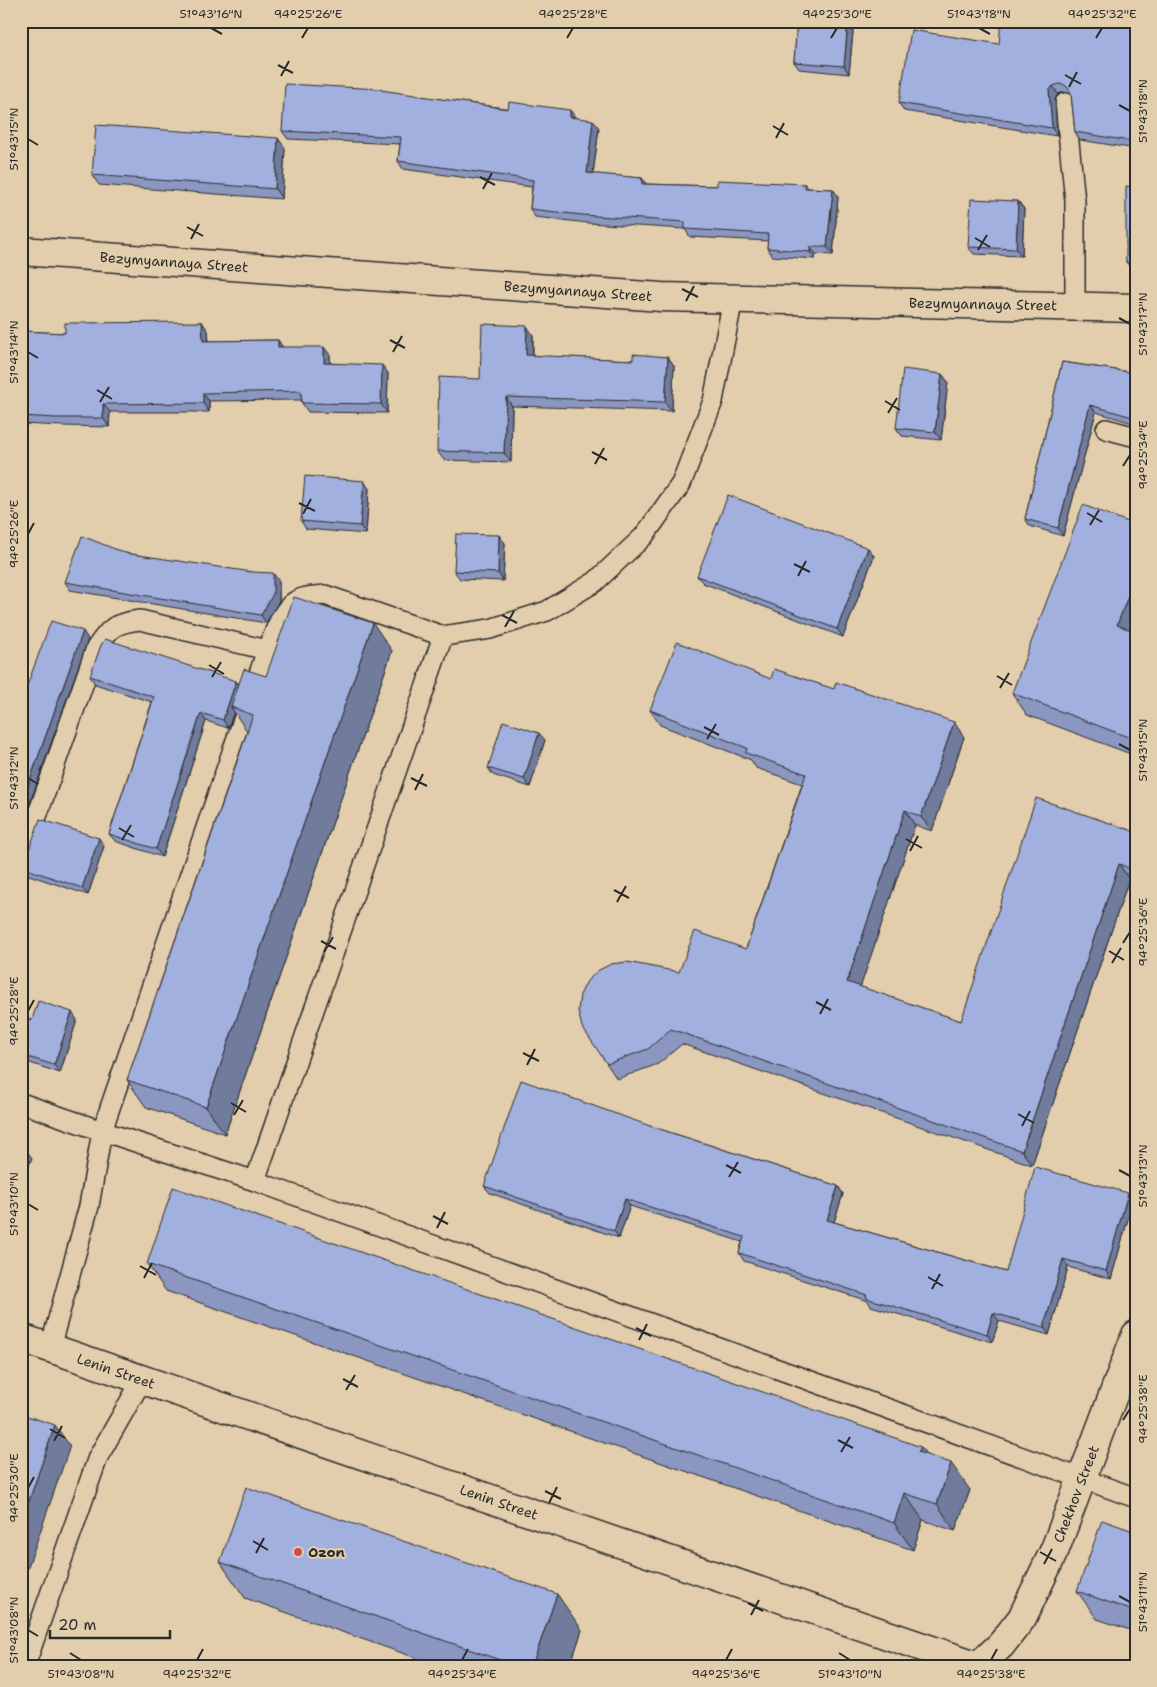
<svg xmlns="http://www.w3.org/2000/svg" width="1157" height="1687" font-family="'Shantell Sans',sans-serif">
	<rect width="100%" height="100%" fill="#e2ceac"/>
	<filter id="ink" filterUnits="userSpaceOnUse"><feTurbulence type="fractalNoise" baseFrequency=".02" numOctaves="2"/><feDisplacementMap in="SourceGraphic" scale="10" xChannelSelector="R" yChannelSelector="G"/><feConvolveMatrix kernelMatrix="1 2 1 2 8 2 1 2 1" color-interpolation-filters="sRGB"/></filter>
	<g filter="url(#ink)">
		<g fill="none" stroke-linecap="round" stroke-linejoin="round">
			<g stroke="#2b2b2b" stroke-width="22">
				<path id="lane" d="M1065,103L1075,201V306
					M1106,429L1136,437
					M443,636L325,595C315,596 303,596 294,602C280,612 274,635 267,650L102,1131L255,1181L1136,1498
					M21,862L96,648C110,627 115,623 140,620L267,650
					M21,1103L102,1131L89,1206L50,1348
					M255,1181L443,636L490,629L547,611L595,582L644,536L681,484L713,401L733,299
					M26,1663L98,1457L142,1380"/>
			</g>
			<g stroke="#2b2b2b" stroke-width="31">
				<path id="street" d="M21,251L661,297L1136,308
					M978,1666L1001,1645L1022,1618L1055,1549L1136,1335"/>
			</g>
			<g stroke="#2b2b2b" stroke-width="31">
				<path id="secondary" d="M21,1338L978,1666"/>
			</g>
			<use href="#lane" stroke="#e2ceac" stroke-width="19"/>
			<use href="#street" stroke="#e2ceac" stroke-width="28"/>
			<use href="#secondary" stroke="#e2ceac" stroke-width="28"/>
		</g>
		<path fill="#8b97c1" stroke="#2b2b2b" d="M797,21H854L849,74L799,69L794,62Z
			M1136,26V149L1080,140L1075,132L1071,94L1064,92L1058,94L1055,99L1057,136L904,111L899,103Z
			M381,89L382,91L576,118L599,128L593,174L642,178L646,184L717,186L805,184L808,188L833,189L838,197L833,255L816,254L815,259L772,256L767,248L768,241L690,237L685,229L588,223L535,217L530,209L532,187L403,169L398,161L400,144L288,139L282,131Z
			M285,148L282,199L99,185L92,175Z
			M1136,187V270H1132L1126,262Z
			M1018,201L1024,209L1022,256L974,254L968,247Z
			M202,322L208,331L209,341L278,340L282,347L330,355V363L388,373L387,413L308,412L302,403L301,400L209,401V412H110L109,427L62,426L21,424V331L65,333Z
			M533,335V356L633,360L668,357L674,366L672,411L512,406L511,462L444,460L437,451L480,379Z
			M1062,362L1136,373V424L1096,412L1063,536L1030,526L1025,519Z
			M942,374L948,382L941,440L902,436L896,428Z
			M364,481L369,489L366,534L306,529L301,521Z
			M1136,525V756L1027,715L1012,693Z
			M505,543L503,581L460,579L454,571Z
			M868,548L874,556L843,637L703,583L697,576Z
			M125,553L279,581V601L266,623L70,590L65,582Z
			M392,651L225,1134L146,1107L127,1080L247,731L234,712L228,728L206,721L162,857L115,841L109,834L152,702L95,684L90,676L236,681L239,684L266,676Z
			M771,679L964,737L932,831L915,825L860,987L961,1021L1136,832V881L1129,879L1032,1165L682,1044L658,1064L617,1079L607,1064L679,972L746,949L802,784L756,768L751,760L660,725L650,710Z
			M545,740L530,787L493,775L488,768Z
			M104,846L88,895L23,873L21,871V864Z
			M21,1017L32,1020H77L60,1073L21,1060Z
			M650,1126L838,1186L843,1194L834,1222L1006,1272L1133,1201L1111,1279L1068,1267L1049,1335L999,1321L992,1342L871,1306L868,1301L744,1261L739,1253L742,1242L630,1206L619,1238L490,1193L484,1186Z
			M147,1264L927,1455L970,1490L955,1531L923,1520L913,1550L166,1291Z
			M1136,1532V1632L1097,1619L1077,1591Z
			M220,1562L582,1630L570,1666H439L245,1598Z"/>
		<path fill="#717b9d" stroke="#2b2b2b" d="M848,21H854L849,74L844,66Z
			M1053,86L1058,94L1055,99L1057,136L1052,128L1049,91Z
			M21,99L26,106L21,172Z
			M570,110L576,118L570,117Z
			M593,120L599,128L592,181L587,173Z
			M278,138L285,148L282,199L275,189Z
			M642,178L648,186L642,184Z
			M833,189L838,197L833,255L827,247Z
			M1018,201L1024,209L1022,256L1016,249Z
			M810,247L816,254L815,259L810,252Z
			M202,322L208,331L209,349L203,341Z
			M527,326L533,335L532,365L526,355Z
			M278,340L284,349L278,347Z
			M324,347L330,355V372L324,363Z
			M668,357L674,366L672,411L665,402Z
			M382,365L388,373L387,413L381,404Z
			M942,374L948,382L941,440L935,432Z
			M203,393L209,401V412L203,403Z
			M506,397L512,406L511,462L504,453Z
			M103,404L110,412L109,427L103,418Z
			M1090,405L1096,412L1063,536L1058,528Z
			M364,481L369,489L366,534L360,526Z
			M499,535L505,543L503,581L498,573Z
			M868,548L874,556L843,637L837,629Z
			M273,573L279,581V601L266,623L261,615Z
			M1136,575V637L1117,625Z
			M373,623L392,651L225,1134L206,1107Z
			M83,631L88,639L21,828V805Z
			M236,681L242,689L231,707L234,712L228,728L223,720Z
			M201,713L206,721L162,857L156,849Z
			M954,722L964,737L932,831L921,817Z
			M539,733L545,740L530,787L524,779Z
			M905,810L915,825L857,997L847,982Z
			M99,838L104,846L88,895L82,888Z
			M1119,864L1129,879L1032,1165L1022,1151Z
			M72,1012L77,1020L60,1073L54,1065Z
			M21,1143L32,1158L21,1187Z
			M838,1186L843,1194L832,1228L827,1220Z
			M1128,1193L1133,1201L1111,1279L1106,1271Z
			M625,1199L630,1206L619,1238L614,1231Z
			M1063,1259L1068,1267L1049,1335L1044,1327Z
			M993,1313L999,1321L992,1342L987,1334Z
			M55,1425L70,1446L21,1587V1524Z
			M921,1447L939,1474L918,1452Z
			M951,1463L970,1490L955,1531L937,1504Z
			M904,1493L923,1520L913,1550L894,1523Z
			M557,1594L582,1630L570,1666H532Z"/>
		<path fill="#a2b0e0" stroke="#2b2b2b" d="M797,21H848L844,66L794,62Z
			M1001,21H1076L1136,26V142L1075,132L1071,94L1068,88L1065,85L1059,84L1053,86L1049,91L1052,128L899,103L911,30L999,44Z
			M285,84L381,89V90L508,109L509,102L570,110V117L593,120L587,173L642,178V184L717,186V180L805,184V188L833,189L827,247H810V252L767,248L768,234L685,229V222L582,215L530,209L533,180L398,161L401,137L282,131Z
			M96,125L278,138L275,189L92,175Z
			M1126,186L1136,187V262H1126Z
			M971,199L1018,201L1016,249L968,247Z
			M202,322L203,341L278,340V347H324V363L382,365L381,404L302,403L301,391L203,393V403L103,404V418H56L21,416V331L65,333V323Z
			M482,324L527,326L526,355L633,360V354L668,357L665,402L506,397L504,453L437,451L439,377L480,379Z
			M1062,362L1136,373V418L1090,405L1058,528L1025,519Z
			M903,369L942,374L935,432L896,428Z
			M305,476L364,481L360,526L301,521Z
			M728,495L868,548L837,629L697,576Z
			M1083,505L1136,525V575L1117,625L1136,632V740L1012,693Z
			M456,534L499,535L498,573L454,571Z
			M82,536L125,553L252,572L273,573V594L261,615L65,582Z
			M294,597L373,623L206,1107L127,1080L253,715L231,707L244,669L266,676Z
			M51,621L83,631L21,805V702Z
			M105,639L236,681L223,720L201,713L156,849L109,834L154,697L90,676L101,645Z
			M677,642L771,679L774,669L834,689L836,682L954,722L921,817L905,810L847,982L961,1021L1036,798L1136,832V871L1119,864L1022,1151L671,1029L648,1049L607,1064L582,1027L578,1011L580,995L587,981L599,970L611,964L627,962L679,972L695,931L746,949L806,774L746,753L747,748L650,710Z
			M503,721L539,733L524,779L488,768Z
			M40,819L99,838L82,888L21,867V864L26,858Z
			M38,1001L72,1012L54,1065L21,1055V1017L32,1020Z
			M521,1080L650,1126L838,1186L827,1220L1006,1272L1035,1167L1128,1193L1106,1271L1063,1259L1044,1327L993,1313L987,1334L866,1298L867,1295L739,1253L744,1237L625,1199L614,1231L484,1186Z
			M173,1187L921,1447L918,1452L951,1463L937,1504L904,1493L894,1523L147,1264Z
			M21,1414L55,1425L21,1524Z
			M246,1487L557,1594L532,1666H517L220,1562Z
			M1102,1520L1136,1532V1612L1077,1591Z
			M763,1661L776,1666H762Z"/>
	</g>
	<path fill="none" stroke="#2b2b2b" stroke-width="2" d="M211,28L222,34M979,28L990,34M302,38L308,28M567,38L573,28M831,38L837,28M1096,38L1102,28M278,65L293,73M1065,75L1081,84M281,76L289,61M1069,87L1077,72M1119,105L1130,111M773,126L788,135M776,138L784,123M28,139L38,145M480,177L495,185M483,189L492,173M187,227L203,236M975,238L990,247M191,239L199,224M978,250L987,235M682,289L698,297M686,301L694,286M1119,318L1130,324M390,340L405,348M28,352L38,358M393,352L402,336M97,390L112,399M885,401L900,410M100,402L109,387M888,413L897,398M592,452L607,460M595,464L604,448M1123,466L1130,455M299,503L315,511M1087,513L1102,522M303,514L311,499M1090,525L1099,510M28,534L34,523M794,564L810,572M798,576L806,561M502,615L517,623M505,627L514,611M209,665L224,674M997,676L1012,685M212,677L221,662M1000,688L1009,673M704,727L719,735M707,739L716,724M1119,744L1130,750M28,778L38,784M411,778L427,786M415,790L423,774M119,828L134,837M906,839L922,848M122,840L131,825M910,851L918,836M614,890L629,898M617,902L626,886M321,941L336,949M1123,943L1130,932M1109,951L1124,960M324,952L333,937M1112,963L1121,948M816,1002L831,1010M28,1011L34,1000M820,1014L828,999M523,1053L539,1061M527,1065L535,1049M231,1103L246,1112M1018,1114L1034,1123M234,1115L243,1100M1022,1126L1030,1111M726,1165L741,1173M1119,1170L1130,1176M729,1177L738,1162M28,1204L38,1210M433,1216L448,1224M437,1228L445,1212M140,1266L156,1275M928,1277L943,1286M144,1278L152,1263M932,1289L940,1274M636,1328L651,1336M639,1340L647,1324M343,1379L358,1387M346,1390L355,1375M1123,1420L1130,1409M50,1429L65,1438M838,1440L853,1448M54,1441L62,1426M841,1452L850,1437M28,1488L34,1477M545,1491L561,1499M549,1503L557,1487M253,1541L268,1550M1040,1552L1056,1561M256,1553L264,1538M1044,1564L1052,1549M1119,1596L1130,1602M748,1603L763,1611M751,1615L759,1600M28,1630L38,1636M70,1653L81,1660M839,1653L850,1660M197,1660L203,1649M462,1660L468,1649M726,1660L732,1649M991,1660L997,1649"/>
	<circle fill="#d1495b" stroke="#e2ceac" stroke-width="2" cx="298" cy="1552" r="5"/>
	<g text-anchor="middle" stroke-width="4" stroke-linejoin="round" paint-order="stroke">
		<g font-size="14" fill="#2b2b2b" stroke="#e2ceac">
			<text transform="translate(174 262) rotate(4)" y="5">Bezymyannaya Street</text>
			<text transform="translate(578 291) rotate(4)" y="5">Bezymyannaya Street</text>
			<text transform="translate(983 304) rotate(1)" y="5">Bezymyannaya Street</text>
			<text transform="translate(116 1371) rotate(19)" y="5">Lenin Street</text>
			<text transform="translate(1076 1494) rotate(-69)" y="5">Chekhov Street</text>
			<text transform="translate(499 1502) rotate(19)" y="5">Lenin Street</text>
		</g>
		<g font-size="14" font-weight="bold" fill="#2b2b2b" stroke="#e2ceac" text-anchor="start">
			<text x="308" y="1557">Ozon</text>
		</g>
	</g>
	<rect width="1157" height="1687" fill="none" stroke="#e2ceac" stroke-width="55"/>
	<path d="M50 1630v8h120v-8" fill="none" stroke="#2b2b2b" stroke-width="2.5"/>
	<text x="58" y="1630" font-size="15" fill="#2b2b2b" stroke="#e2ceac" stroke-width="4" paint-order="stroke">20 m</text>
	<rect x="28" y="28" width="1102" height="1632" fill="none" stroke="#2b2b2b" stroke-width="2"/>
	<g font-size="12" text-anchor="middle" fill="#2b2b2b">
		<text x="211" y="18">51°43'16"N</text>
		<text x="308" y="18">94°25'26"E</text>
		<text x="573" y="18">94°25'28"E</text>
		<text x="837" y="18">94°25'30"E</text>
		<text x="979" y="18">51°43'18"N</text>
		<text x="1102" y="18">94°25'32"E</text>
		<text transform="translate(1143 111) rotate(-90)" y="4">51°43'18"N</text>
		<text transform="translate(14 139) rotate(-90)" y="4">51°43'15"N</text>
		<text transform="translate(1143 324) rotate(-90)" y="4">51°43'17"N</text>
		<text transform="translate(14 352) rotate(-90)" y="4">51°43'14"N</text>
		<text transform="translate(1143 455) rotate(-90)" y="4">94°25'34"E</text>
		<text transform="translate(14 534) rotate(-90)" y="4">94°25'26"E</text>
		<text transform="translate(1143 750) rotate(-90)" y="4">51°43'15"N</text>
		<text transform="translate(14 778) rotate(-90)" y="4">51°43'12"N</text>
		<text transform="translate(1143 932) rotate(-90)" y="4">94°25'36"E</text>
		<text transform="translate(14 1011) rotate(-90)" y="4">94°25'28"E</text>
		<text transform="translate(1143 1176) rotate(-90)" y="4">51°43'13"N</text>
		<text transform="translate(14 1204) rotate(-90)" y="4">51°43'10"N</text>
		<text transform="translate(1143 1409) rotate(-90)" y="4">94°25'38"E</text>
		<text transform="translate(14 1488) rotate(-90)" y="4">94°25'30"E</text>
		<text transform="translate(1143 1602) rotate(-90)" y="4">51°43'11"N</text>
		<text transform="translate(14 1630) rotate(-90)" y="4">51°43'08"N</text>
		<text x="81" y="1678">51°43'08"N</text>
		<text x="197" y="1678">94°25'32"E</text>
		<text x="462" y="1678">94°25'34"E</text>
		<text x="726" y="1678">94°25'36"E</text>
		<text x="850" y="1678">51°43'10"N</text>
		<text x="991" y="1678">94°25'38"E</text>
	</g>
</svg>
